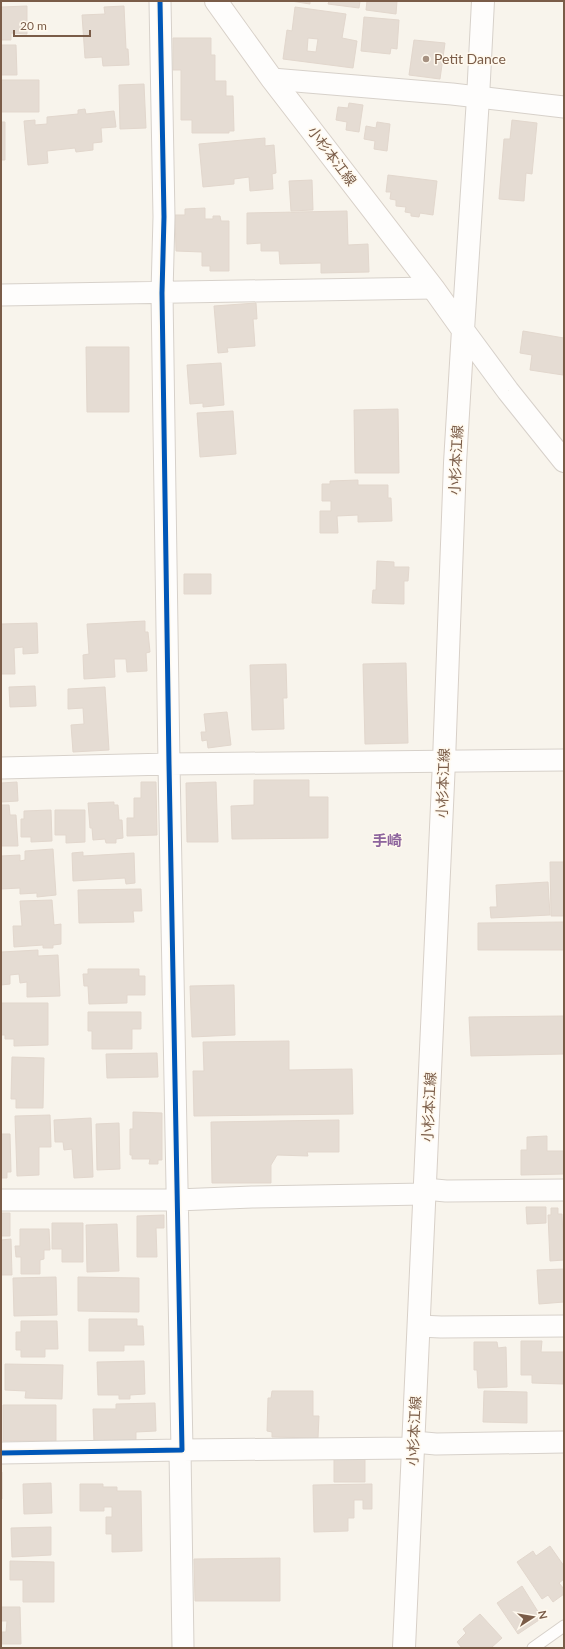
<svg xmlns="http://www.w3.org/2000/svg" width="565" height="1649" font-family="Lato,'Noto Sans JP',sans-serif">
	<rect width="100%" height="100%" fill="#f8f4ec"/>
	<path fill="#e5dcd3" stroke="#e2d7cd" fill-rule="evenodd" d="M291,1H310V4Z
		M329,1H360L359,8L328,4Z
		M367,1H397L396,14L366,10Z
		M27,6V34L11,33V40H1V7Z
		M124,6L126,49H128L129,65L103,66L102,57L85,58L82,15L105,14L104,7Z
		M295,7L346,14L342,38L357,41L353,68L283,59L287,30L292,31ZM308,38L318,39L316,52L307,51Z
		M364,17L399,20L397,49L391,48L390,54L361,51Z
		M173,38H211V55H215V81H226V96H233L234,131H229V133H192V120H181V70H173Z
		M414,40L445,43L440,79L409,75Z
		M1,45H16L17,75H1Z
		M1,80H39V112H1Z
		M144,84L146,128L120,129L119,85Z
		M349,103L363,105L359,132L346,130L347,122L336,120L338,107L348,108Z
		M85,109L86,114L114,111L116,127L101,128L102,142L93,143V150L76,152L75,148L47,151L48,163L28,165L24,121L35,120V125L47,124V117L78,114V110Z
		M512,120L537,123L532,174L526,173L524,201L499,199L504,139H510Z
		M1,122H5V160H1Z
		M377,122L390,124L387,151L374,149L375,141L364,139L366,126L376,128Z
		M265,138V146L274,145L276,173L272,174L273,189L250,191L249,177L234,179V184L203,187L199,144Z
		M388,175L437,181L433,215L420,213L419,217L411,216V213L405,212L406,207L396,206V200L390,199L391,192H386Z
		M312,180L313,210L291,211L289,181Z
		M205,208V219H213V216H220L221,221H229V271H210V266H202V252L176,251L175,215H185V209Z
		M347,211L348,245L368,244L369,272L321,273V263L280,264L279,251H261V243L247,244V213Z
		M256,303L257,319H253L255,346L227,348L228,352L218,353L214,306Z
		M523,331L564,338L563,375L530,370L532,355L520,353Z
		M86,347H129V412H87Z
		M221,363L224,405L203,407V403L190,404L187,365Z
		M398,409L399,473H355L354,410Z
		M233,411L236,454L200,457L197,413Z
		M358,480V485H388V498H391L392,521L358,522V515L337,516L338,533H320V511H331V501H322V484H330V481Z
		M377,561L394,562V567H409L408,581H404V604L372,603L373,590H376Z
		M184,574H211V594H184Z
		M145,621V632H148L150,652L146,653L147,671L127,672L126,659H114L115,677L84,679L83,655L89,654L87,624Z
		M37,623L38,653L23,654V647L14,648L15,674H1V624Z
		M406,663L408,743L365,744L363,664Z
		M286,664L287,698H283L284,729L252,730L250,665Z
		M35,686L36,706L10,707L9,687Z
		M105,687L109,750L73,752L71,725L84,724L83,708L68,709V689Z
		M227,712L231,745L208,748L207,740L202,741L201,732H206L204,714Z
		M254,780H309V797H328V838L232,839L231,806L254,805Z
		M17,782L18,801L1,802V783Z
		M141,782H156L157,835L127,836V818H134V798H141Z
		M216,782L218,842H187L186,783Z
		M114,802V805H118L119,820H122L123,838L116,839V843H106L105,839L93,840L92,828H90L88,803Z
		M1,805H9L10,815H16L18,846H1Z
		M51,810L52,841L31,842V837H21V819H24V811Z
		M55,810H85V842L66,843V835H55Z
		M53,849L56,895L37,897V893L20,894V888L1,889V856L20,855V861L25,860V851Z
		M83,852V856L134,853L135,883L126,884L125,878L73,881L72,853Z
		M550,862H564V916H551Z
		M548,882L550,915L491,918L490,907H497L496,885Z
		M141,889L142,911H133L134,922L79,923L78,890Z
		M52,900L54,925L61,924V944L53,945V948H43V945L14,947L13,926H22L20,901Z
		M564,922V950H478V923Z
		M38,950V956L58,955L60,996L27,997V982L20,983L19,974L10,975V984L1,985V952Z
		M88,969H139V976H145V995H127V1003L89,1004L88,986H84L83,974H88Z
		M234,985L235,1035L192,1037L190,986Z
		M1,1003H48V1045L14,1046V1039H5V1035H1Z
		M88,1012H141V1029H132V1049H92V1031H88Z
		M564,1016V1054L471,1056L469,1017Z
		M289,1041V1070L352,1069L353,1114L194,1116L193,1071H204L203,1042Z
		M157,1053L158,1077L107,1078L106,1054Z
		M12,1057L44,1058L43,1108H16V1099H11Z
		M133,1112L162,1113V1160H158V1164H149L150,1159H132V1155H130V1129H133Z
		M50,1115L51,1147H39V1175L17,1176L15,1116Z
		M91,1118L93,1177L74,1178L72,1149L64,1150L63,1142H55L54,1120Z
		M339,1120V1152H307L308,1156L277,1155L271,1165V1183H212L211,1122Z
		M119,1123L120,1169L97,1170L96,1124Z
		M1,1134H10L11,1172H7V1178H1Z
		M547,1136V1151H564V1174L521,1175V1150H527V1137Z
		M526,1207H546V1223L527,1224Z
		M551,1208H558V1214H562L564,1260L550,1261L548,1215H551Z
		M1,1213H10V1236H1Z
		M164,1215V1228H156L157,1257H137V1216Z
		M52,1223H83V1262H62V1249H52Z
		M117,1224L119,1271L87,1272L86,1225Z
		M20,1229H49L50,1250H44V1259L40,1260V1274H21V1257H16L15,1246H20Z
		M11,1239L12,1275H1V1240Z
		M564,1269V1302L539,1304L537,1270Z
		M56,1277L57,1315L14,1316L13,1278Z
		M78,1277L139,1278V1312L78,1311Z
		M89,1319H137V1326H143L144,1345H124V1351H89Z
		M21,1321H57L58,1349H45V1357H21V1350H16V1332H21Z
		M521,1341H542L541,1352H564L563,1384L532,1383V1375H521Z
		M474,1342H497L498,1348L506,1347L507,1387L478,1388L477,1370H474Z
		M144,1361L145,1394L130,1395V1399H119V1395H98L97,1362Z
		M5,1364L63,1365L62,1399L25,1398L26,1391L5,1390Z
		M272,1391H313V1416H319L318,1438L272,1437V1432L267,1431L268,1398H271Z
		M484,1391L527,1392V1423L483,1422Z
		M155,1403L156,1431L136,1432V1443H94L93,1409H116V1404Z
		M3,1405H56V1441H3Z
		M334,1457H365V1482H334Z
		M1,1472H2V1499H1Z
		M51,1483L52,1513L24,1514L23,1484Z
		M80,1484H103V1487H117V1491H141L142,1551L112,1552V1534H106V1517H112V1507H104V1511H80Z
		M372,1484V1509H363V1500H354V1518H348V1531L314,1532L313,1485Z
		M51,1527V1555L12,1557L11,1528Z
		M550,1546L564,1566V1579L559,1583L564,1589V1594L553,1602L548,1595L542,1599L517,1562L533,1551L536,1556Z
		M280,1558V1601H195L194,1559Z
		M10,1561L54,1562V1602H23V1580H10Z
		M522,1586L542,1618L518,1634L497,1603Z
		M1,1607H20L21,1644H2V1632H6L7,1621H1Z
		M480,1614L502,1638L491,1648H462L457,1642L466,1633L463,1629Z"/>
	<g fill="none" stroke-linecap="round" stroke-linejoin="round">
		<g stroke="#d7d1ca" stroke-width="13">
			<path id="service" d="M533,1648L564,1626"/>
		</g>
		<g stroke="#d7d1ca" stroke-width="23">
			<path id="minor" d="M272,79L452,94L564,107
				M1,295L433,288
				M1,768L169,764L564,760
				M425,1189L446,1191L564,1190
				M1,1200H177L252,1197L425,1194
				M419,1326L441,1327L564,1326
				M414,1442L436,1444L564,1442
				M180,1450L183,1648
				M182,1450L413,1448
				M1,1453L182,1450L169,764L162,293L164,217L160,1"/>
		</g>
		<g stroke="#d7d1ca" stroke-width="24">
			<path id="tertiary" d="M483,1L478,98L463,330L508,391L564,461"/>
		</g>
		<g stroke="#d8d0c8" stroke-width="24">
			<path id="secondary" d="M216,1L272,79L433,288L463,330L455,463L444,761L404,1648"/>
		</g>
		<use href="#service" stroke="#fefdfc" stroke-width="11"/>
		<use href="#minor" stroke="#fefdfc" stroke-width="21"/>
		<use href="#tertiary" stroke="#fefdfc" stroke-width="22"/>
		<use href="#secondary" stroke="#fefdfc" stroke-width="22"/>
		<g stroke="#fff9ee" stroke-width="8">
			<path id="cycleway" d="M1,1453L182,1450L169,764L162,293L164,217L160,1"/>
		</g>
		<use href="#cycleway" stroke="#0057b8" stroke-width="5"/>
	</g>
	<circle fill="#a69181" stroke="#fff9ee" stroke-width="1.5" cx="426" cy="59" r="4"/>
	<g text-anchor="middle" stroke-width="3" stroke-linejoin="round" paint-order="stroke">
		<g font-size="14" fill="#7a5c48" stroke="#fff9ee" text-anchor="start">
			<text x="434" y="64">Petit Dance</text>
		</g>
		<g font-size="14" fill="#7a5c48" stroke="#fff9ee">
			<text transform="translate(332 156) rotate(53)" y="5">小杉本江線</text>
			<text transform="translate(456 460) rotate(-87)" y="5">小杉本江線</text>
			<text transform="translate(443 783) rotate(-88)" y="5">小杉本江線</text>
			<text transform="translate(429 1107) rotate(-87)" y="5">小杉本江線</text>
			<text transform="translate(414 1431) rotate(-87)" y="5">小杉本江線</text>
		</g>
		<g font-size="15" font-weight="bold" fill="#8d649d" stroke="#fff9ee">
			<text x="387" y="846">手崎</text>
		</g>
	</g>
	<rect width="565" height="1649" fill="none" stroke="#7a5c48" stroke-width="4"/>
	<g transform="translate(533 1617) rotate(78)" stroke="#fff9ee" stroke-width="3" paint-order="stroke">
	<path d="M0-3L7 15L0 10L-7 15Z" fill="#7a5c48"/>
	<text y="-6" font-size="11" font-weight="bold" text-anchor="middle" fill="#7a5c48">N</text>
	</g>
	<path d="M14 30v6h76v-6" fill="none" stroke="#7a5c48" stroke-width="2"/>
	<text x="20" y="30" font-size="12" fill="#7a5c48" stroke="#fff9ee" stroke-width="3" paint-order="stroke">20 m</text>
</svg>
